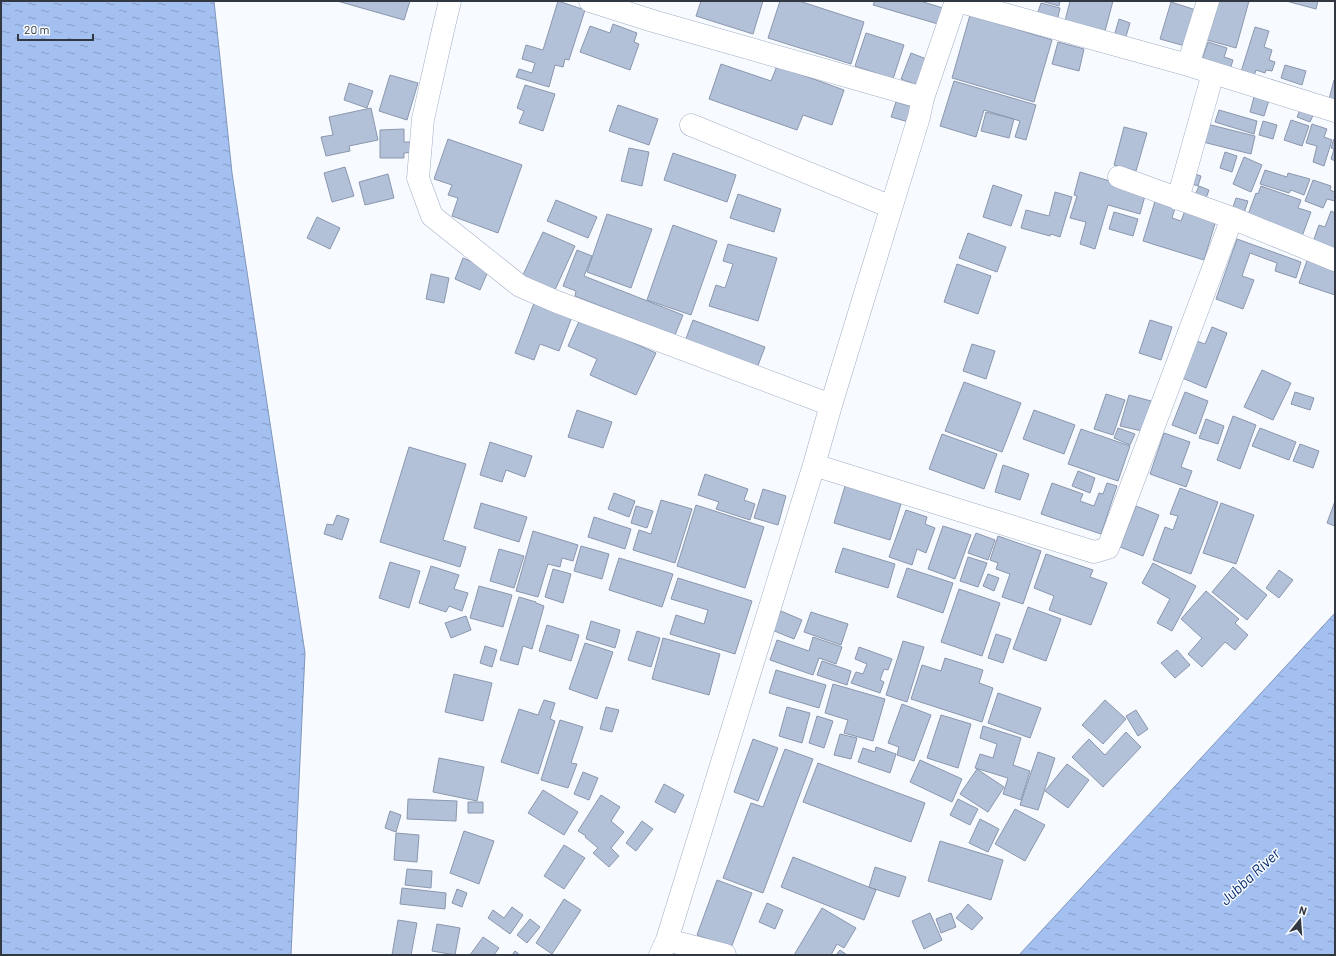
<svg xmlns="http://www.w3.org/2000/svg" width="1336" height="956" font-family="Barlow,sans-serif">
	<defs>
		<pattern id="water-ripples" width="26" height="14" patternUnits="userSpaceOnUse"><rect width="26" height="14" fill="#a4c0f0"/><path d="M2 4q2-2 4 0t4 0M15 11q2-2 4 0t4 0" fill="none" stroke="#869dc4"/></pattern>
	</defs>
	<rect width="100%" height="100%" fill="#f7faff"/>
	<path fill="url(#water-ripples)" stroke="#8297bc" d="M1,1H214L232,173L305,653L291,955H1Z
		M1335,613V955H1019Z"/>
	<path fill="#b2c0d8" stroke="#8a97ae" d="M337,1H410L404,20Z
		M558,1L585,10L569,60L565,59L563,67L555,65L549,87L516,77L519,69L532,73L535,63L522,59L526,45L543,50Z
		M701,1H763L753,34L696,16Z
		M780,1H799L864,22L851,64L768,38Z
		M875,1H920L943,8L938,24L873,5Z
		M1041,1H1060L1059,6Z
		M1070,1H1113L1104,35L1064,25Z
		M1219,1H1249L1236,48L1207,40Z
		M1286,1H1318L1316,9Z
		M1171,2L1196,10L1185,46L1160,39Z
		M1041,3L1060,8L1057,21L1037,15Z
		M970,15L1052,40L1034,102L952,78Z
		M1119,19L1130,23L1124,43L1113,40Z
		M613,24L637,33L634,42L639,44L630,70L580,52L590,26L610,33Z
		M1255,27L1269,31L1264,47L1272,50L1269,60L1275,62L1272,71L1266,70L1265,73L1256,70L1253,79L1240,75Z
		M866,33L904,45L893,79L855,66Z
		M1058,42L1084,49L1079,71L1052,64Z
		M1208,42L1227,48L1224,57L1233,60L1229,73L1200,65Z
		M911,53L929,60L920,86L901,79Z
		M721,64L771,81L777,66L844,90L832,125L803,115L797,130L709,99Z
		M1285,65L1306,71L1302,85L1281,78Z
		M390,75L418,83L407,120L379,111Z
		M1334,80L1335,81V106L1328,103Z
		M954,81L1036,105L1026,140L1015,137L1020,121L984,110L976,137L940,126Z
		M349,83L373,91L367,108L344,100Z
		M525,85L555,94L543,131L519,123L524,111L517,108Z
		M1255,93L1270,97L1264,116L1250,112Z
		M896,102L916,108L912,123L891,117Z
		M618,105L658,119L649,145L609,131Z
		M1302,105L1315,111L1310,122L1297,117Z
		M371,108L378,140L349,146L350,151L326,156L321,137L333,135L329,117Z
		M1219,110L1257,121L1254,134L1215,122Z
		M986,112L1014,119L1009,138L981,131Z
		M1291,120L1309,126L1302,146L1284,140Z
		M1263,121L1277,125L1273,139L1259,135Z
		M1207,124L1255,136L1251,154L1203,142Z
		M1312,124L1327,129L1324,137L1332,140L1324,166L1313,162L1317,146L1306,143Z
		M1124,127L1147,133L1136,171L1114,165Z
		M404,129V142H415V152L404,153V158H380V130Z
		M448,139L522,165L498,233L452,216L458,198L448,195L452,185L434,179Z
		M1334,139L1335,140V161L1331,159L1334,149L1331,148Z
		M629,148L649,152L642,186L621,181Z
		M1225,152L1237,156L1232,172L1220,168Z
		M673,153L736,175L727,202L664,180Z
		M1244,157L1262,165L1251,192L1233,184Z
		M345,167L354,196L332,202L324,173Z
		M1265,170L1287,177L1288,173L1310,179L1304,195L1291,190L1289,193L1260,184Z
		M1080,172L1146,192L1140,214L1108,205L1095,249L1080,244L1086,222L1070,218L1077,196L1074,195Z
		M1189,172L1201,176L1198,186L1185,181Z
		M388,174L394,198L365,205L359,182Z
		M1313,180L1331,186L1330,190L1335,192V201L1327,199L1323,208L1305,201Z
		M993,185L1022,195L1011,226L983,217Z
		M1199,186L1209,190L1204,204L1193,200Z
		M1261,186L1301,200L1298,208L1311,212L1301,239L1246,220L1256,193L1258,194Z
		M1055,192L1072,197L1060,237L1051,234L1050,236L1021,228L1026,210L1049,216Z
		M738,194L781,209L774,232L730,218Z
		M1156,198L1176,205L1172,218L1181,221L1186,208L1217,217L1204,260L1143,241Z
		M1236,198L1248,201L1243,216L1231,213Z
		M556,200L597,217L588,238L547,221Z
		M1331,211L1335,213V250L1313,242L1319,225L1325,227Z
		M1114,212L1138,219L1133,236L1109,229Z
		M607,214L652,229L631,288L587,272Z
		M317,217L340,228L330,249L307,238Z
		M673,225L717,241L691,315L647,300Z
		M543,232L575,246L554,292L522,277Z
		M968,233L1006,247L997,272L959,258Z
		M1237,239L1301,262L1296,278L1275,271L1277,263L1250,253L1242,276L1254,280L1243,309L1216,299Z
		M728,244L777,258L758,321L709,306L716,285L725,288L733,264L723,261Z
		M577,250L592,256L584,276L683,315L675,335L575,296L576,291L563,286Z
		M1309,255L1335,264V295L1299,283Z
		M463,258L489,269L480,290L455,279Z
		M957,264L991,276L978,314L944,302Z
		M431,274L449,278L444,303L426,299Z
		M534,303L572,317L559,351L540,344L534,360L515,353Z
		M580,319L656,353L636,395L590,375L597,359L568,346Z
		M693,320L765,347L757,368L685,341Z
		M1150,320L1172,327L1161,360L1139,353Z
		M1212,327L1227,333L1206,388L1180,377L1194,340L1205,344Z
		M972,344L995,351L986,379L963,371Z
		M1262,370L1291,383L1273,420L1244,407Z
		M964,382L1021,403L1002,452L945,431Z
		M1185,392L1208,401L1196,434L1172,425Z
		M1295,392L1314,398L1310,410L1291,404Z
		M1106,394L1125,400L1113,435L1094,429Z
		M1129,395L1151,401L1142,431L1120,426Z
		M577,410L612,422L603,448L568,437Z
		M1034,410L1075,425L1064,454L1023,439Z
		M1233,416L1256,425L1240,469L1217,460Z
		M1206,419L1224,426L1218,444L1199,438Z
		M1118,428L1135,434L1130,445L1114,438Z
		M1260,428L1296,442L1289,460L1252,446Z
		M1081,429L1130,446L1118,481L1068,464Z
		M1164,433L1190,442L1181,467L1192,471L1186,487L1150,474Z
		M942,434L997,454L984,489L929,469Z
		M490,442L532,456L525,477L506,470L502,482L480,475Z
		M1300,444L1319,451L1313,468L1293,461Z
		M409,447L466,464L443,540L466,547L460,567L380,542Z
		M1003,465L1029,474L1020,500L995,492Z
		M1078,471L1095,478L1090,493L1072,486Z
		M705,474L748,489L744,500L755,504L750,520L716,509L719,502L698,495Z
		M1052,483L1083,494L1080,501L1094,506L1099,493L1103,494L1107,483L1117,486L1101,534L1041,514Z
		M845,486L901,504L890,540L834,523Z
		M1180,488L1218,502L1191,574L1153,560L1165,527L1173,530L1178,516L1170,514Z
		M763,489L786,496L778,525L754,518Z
		M614,493L635,501L629,517L608,509Z
		M661,500L692,509L675,563L633,550L639,530L651,534Z
		M1335,501V526L1327,523Z
		M481,503L527,517L519,542L474,528Z
		M1221,503L1254,515L1236,564L1203,553Z
		M696,505L764,527L745,588L677,566Z
		M636,506L653,511L647,528L631,523Z
		M1136,506L1159,515L1143,556L1120,547Z
		M906,510L927,517L925,524L935,528L926,553L917,549L912,565L889,557Z
		M337,515L349,519L342,540L324,534L327,524L333,525Z
		M594,517L631,529L625,549L588,537Z
		M943,526L971,535L955,579L928,569Z
		M533,531L578,545L573,561L562,558L560,567L548,564L538,597L516,591Z
		M976,533L995,540L988,560L968,553Z
		M998,536L1041,551L1023,604L1002,597L1010,574L996,569L998,563L990,560Z
		M581,546L609,554L602,579L574,571Z
		M843,548L895,564L888,588L835,572Z
		M499,549L524,556L514,588L490,581Z
		M1046,554L1093,570L1090,577L1107,583L1091,625L1049,610L1054,596L1034,588Z
		M968,557L987,563L978,587L960,581Z
		M619,558L673,574L662,607L609,590Z
		M390,562L420,571L409,608L379,598Z
		M1153,563L1196,586L1172,631L1157,623L1170,599L1142,583Z
		M431,566L459,575L454,589L468,593L462,611L449,606L446,612L419,603Z
		M1233,567L1267,595L1247,620L1212,592Z
		M907,568L953,583L943,613L897,597Z
		M553,569L571,574L563,603L545,597Z
		M1279,570L1293,580L1279,598L1266,588Z
		M988,574L999,578L994,591L983,586Z
		M678,578L752,601L735,654L670,634L676,615L704,624L708,610L671,599Z
		M479,586L512,595L503,627L470,618Z
		M959,589L1000,603L982,656L941,642Z
		M1206,591L1239,619L1235,623L1248,635L1235,650L1225,642L1202,667L1188,654L1202,638L1181,619Z
		M519,597L536,602V603L544,606L532,649L523,646L518,665L500,660Z
		M1028,607L1061,619L1046,661L1013,649Z
		M781,611L802,620L794,639L772,630Z
		M811,612L848,624L841,645L804,632Z
		M466,616L471,630L451,638L445,623Z
		M591,621L620,630L615,648L586,639Z
		M547,625L579,635L571,661L539,651Z
		M637,631L660,638L651,667L628,660Z
		M996,634L1011,639L1003,663L988,658Z
		M813,637L842,647L836,664L819,658L813,675L770,660L777,640L809,651Z
		M663,638L720,654L709,695L652,679Z
		M903,641L924,647L907,702L886,695Z
		M585,643L613,652L597,699L569,689Z
		M485,646L497,650L492,667L480,663Z
		M859,647L892,659L888,670L884,669L880,680L884,682L880,693L851,683L856,672L863,674L867,664L855,659Z
		M1177,650L1190,665L1175,678L1161,663Z
		M945,658L983,670L979,683L993,688L982,722L911,699L922,665L941,671Z
		M822,661L851,671L847,685L817,675Z
		M776,670L826,685L819,708L769,693Z
		M454,674L492,683L483,721L445,712Z
		M833,684L885,699L873,741L844,733L848,720L825,713Z
		M998,693L1041,708L1030,738L988,723Z
		M544,700L555,703L550,719L555,721L538,774L501,762L519,709L538,715Z
		M1105,700L1126,719L1103,744L1082,725Z
		M902,704L931,715L914,761L897,755L899,747L888,743Z
		M606,707L619,710L612,732L600,729Z
		M787,707L810,713L802,743L779,736Z
		M1136,710L1148,729L1138,736L1126,716Z
		M941,715L971,724L958,768L927,758Z
		M817,716L833,721L824,748L809,743Z
		M560,720L583,727L571,763L577,764L568,788L541,780Z
		M983,726L1021,738L1013,765L1030,771L1021,800L1003,794L1008,778L975,768L980,754L993,758L997,744L980,738Z
		M1126,732L1141,747L1103,787L1072,757L1089,739L1105,755Z
		M840,734L857,738L851,759L834,755Z
		M753,739L778,748L758,801L734,792Z
		M876,747L896,754L890,773L858,762L863,748L875,752Z
		M785,749L813,759L763,893L723,878L751,803L763,807Z
		M1038,752L1055,758L1038,810L1020,805Z
		M439,758L484,767L477,801L433,792Z
		M920,760L962,779L952,802L910,782Z
		M818,763L925,803L911,842L803,802Z
		M1067,764L1089,780L1068,808L1045,791Z
		M977,769L1004,787L988,812L960,794Z
		M583,772L598,778L589,800L574,794Z
		M664,784L684,795L675,813L655,802Z
		M543,790L578,812L564,835L528,813Z
		M601,795L620,807L611,821L624,832L611,848L619,856L609,867L593,853L598,848L585,837L586,836L578,831Z
		M408,799L457,801L456,821L407,819Z
		M958,799L978,809L970,825L950,815Z
		M468,802H483V813H468Z
		M1015,809L1045,825L1025,861L995,844Z
		M390,811L401,815L396,832L385,828Z
		M980,819L999,829L988,852L969,843Z
		M642,821L653,829L636,851L626,843Z
		M464,831L494,841L479,884L450,873Z
		M396,833L419,835L417,862L394,860Z
		M940,841L1003,860L991,900L928,881Z
		M564,845L585,858L564,889L544,876Z
		M793,857L876,890L864,920L781,887Z
		M875,867L906,877L899,897L869,887Z
		M407,869L432,871L431,888L405,885Z
		M717,880L752,893L731,948L697,935Z
		M402,888L446,893L445,909L400,904Z
		M457,889L467,893L462,907L452,903Z
		M564,899L581,910L552,954L536,943Z
		M767,903L783,910L775,929L759,922Z
		M968,904L983,918L972,930L956,918Z
		M512,907L523,915L510,934L488,918L493,910L504,918Z
		M822,908L856,928L844,948L837,944L831,955H794Z
		M930,913L942,940L924,949L912,921Z
		M951,913L956,927L941,933L936,919Z
		M530,919L540,927L527,943L517,935Z
		M398,920L417,923L411,955H392Z
		M437,924L460,928L455,955L432,951Z
		M483,937L499,948L494,955H470Z
		M840,950L847,955H836Z
		M515,951L520,955H512Z"/>
	<g fill="none" stroke-linecap="round" stroke-linejoin="round">
		<g stroke="#a0aec6" stroke-width="23">
			<path id="minor" d="M450,1L443,30L423,119L418,178L432,216L520,286L557,302L831,405
				M590,1L653,21L923,98
				M957,1L1188,65L1335,111
				M1188,65L1208,1
				M691,125L891,207
				M1119,177L1232,218L1335,260
				M1178,199L1213,73
				M814,465L1094,552L1108,548L1232,218
				M667,940L725,955
				M660,955L667,940L814,465L831,405L919,117L923,98L956,1"/>
		</g>
		<use href="#minor" stroke="#fff" stroke-width="22"/>
	</g>
	<g text-anchor="middle" stroke-width="3" stroke-linejoin="round" paint-order="stroke">
		<g font-size="15" font-style="italic" fill="#052b6e" stroke="#f7faff">
			<text transform="translate(1250 877) rotate(-43)" y="5">Jubba River</text>
		</g>
	</g>
	<rect width="1336" height="956" fill="none" stroke="#323841" stroke-width="4"/>
	<g transform="translate(1300 920) rotate(17)" stroke="#f7faff" stroke-width="3" paint-order="stroke">
	<path d="M0-3L7 15L0 10L-7 15Z" fill="#323841"/>
	<text y="-6" font-size="11" font-weight="bold" text-anchor="middle" fill="#323841">N</text>
	</g>
	<path d="M18 34v6h75v-6" fill="none" stroke="#323841" stroke-width="2"/>
	<text x="24" y="34" font-size="12" fill="#323841" stroke="#f7faff" stroke-width="3" paint-order="stroke">20 m</text>
</svg>
